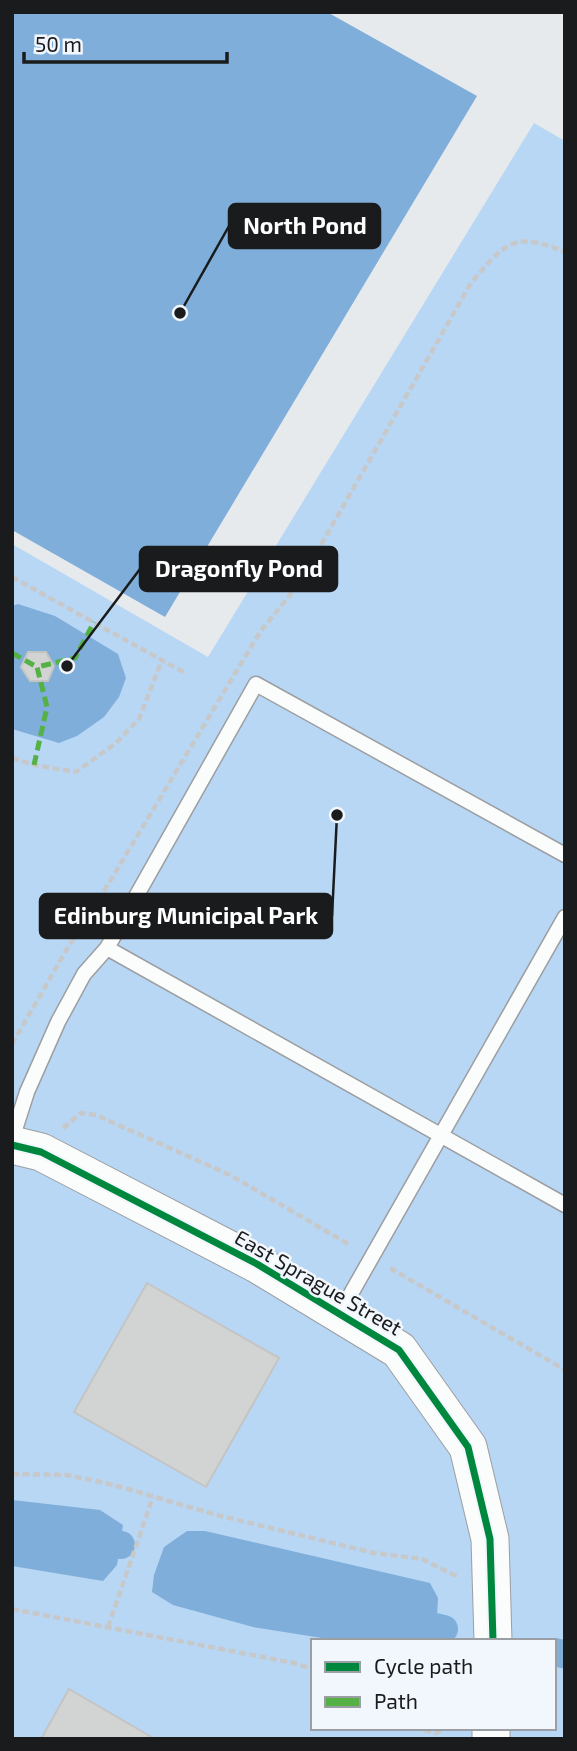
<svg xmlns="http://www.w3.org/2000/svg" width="577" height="1751" font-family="'Exo 2',sans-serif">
	<rect width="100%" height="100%" fill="#e7eaed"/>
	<path fill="#b8d7f5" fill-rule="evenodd" d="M534,123L565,141V1739H12V544L208,657ZM313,1641H554V1728H313Z"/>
	<path fill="#7eaed9" d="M12,12H327L477,96L165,617L12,530Z
		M18,604L55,616L118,654L126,678L119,697L104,717L77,736L59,743L12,729V606Z
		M12,1500L100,1510L123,1525L117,1565L103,1581L12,1566Z
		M187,1531H205L430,1583L438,1598L436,1633L425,1641H341L253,1627L173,1605L152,1592L154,1575L164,1547Z"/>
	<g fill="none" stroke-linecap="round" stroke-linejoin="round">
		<path stroke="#7eaed9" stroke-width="28" d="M12,1538L97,1540L121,1545
			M399,1618L444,1629
			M554,1652L563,1654"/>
	</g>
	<path fill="#d2d3d3" stroke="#c4c4c4" stroke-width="2" d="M28,652H46L54,666L48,681H30L21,667Z
		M147,1283L279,1358L206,1487L74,1412Z
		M69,1689L155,1739H41Z"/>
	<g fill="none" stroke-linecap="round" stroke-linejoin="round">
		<g stroke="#9c9ea1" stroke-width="17">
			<path id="service" d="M565,855L256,684L107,948L565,1205
				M12,1139L27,1092L58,1022L84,974L107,948
				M340,1313L565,917"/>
		</g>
		<g stroke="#9c9ea1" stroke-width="39">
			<path id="tertiary" d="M12,1145L41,1152L257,1264L399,1350L468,1447L490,1539L493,1641
				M491,1739V1728"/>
		</g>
		<path stroke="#c7c8c9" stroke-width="4.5" stroke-dasharray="7 3.5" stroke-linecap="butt" d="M12,577L185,673
			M12,758L34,765L76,772L116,743L139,719L162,660
			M12,1044L67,949L112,878L260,632L298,585L471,283C504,244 513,230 565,252
			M63,1128L81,1113L96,1115L230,1175L350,1245
			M390,1268L565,1370
			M12,1474L67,1475L114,1485L217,1515L374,1553L422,1559L458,1577
			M12,1609L294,1663L313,1669
			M108,1627L153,1497
			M414,1728L436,1733L444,1728"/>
		<use href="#service" stroke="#fbfcfc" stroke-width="14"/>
		<use href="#tertiary" stroke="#fbfcfc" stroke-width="37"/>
		<path stroke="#55b145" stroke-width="5" stroke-dasharray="10 5" stroke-linecap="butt" d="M12,653L37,667
			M34,765L47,707L37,667L75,658L94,622"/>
		<g stroke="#f1f7fd" stroke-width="11">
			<path id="cycleway" d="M12,1145L41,1152L257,1264L399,1350L468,1447L490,1539L493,1641"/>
		</g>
		<use href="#cycleway" stroke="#00873e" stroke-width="7"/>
	</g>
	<g text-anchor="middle" stroke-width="5" stroke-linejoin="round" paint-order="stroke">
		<g font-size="21" fill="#191b1d" stroke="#f1f7fd">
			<text transform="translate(318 1283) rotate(30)" y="7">East Sprague Street</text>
		</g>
	</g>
	<path fill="none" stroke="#191b1d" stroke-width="2.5" d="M180 313L229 226M67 666L140 569M337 815L332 916"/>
	<g fill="#191b1d" stroke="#f1f7fd" stroke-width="2.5">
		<circle cx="180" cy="313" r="7"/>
		<circle cx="67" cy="666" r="7"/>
		<circle cx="337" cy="815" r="7"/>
	</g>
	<g fill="#191b1d" stroke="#191b1d" stroke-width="2.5">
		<rect x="229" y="204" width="151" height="44" rx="7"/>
		<rect x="140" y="547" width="197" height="44" rx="7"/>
		<rect x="40" y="894" width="292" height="44" rx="7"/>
	</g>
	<g font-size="23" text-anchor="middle" font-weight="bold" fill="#fff">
		<text x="305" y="234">North Pond</text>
		<text x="239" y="577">Dragonfly Pond</text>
		<text x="186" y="924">Edinburg Municipal Park</text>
	</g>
	<rect width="577" height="1751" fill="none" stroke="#191b1d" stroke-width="28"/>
	<rect x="311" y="1639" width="245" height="91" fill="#f1f7fd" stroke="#9b9fa3" stroke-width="2"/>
	<rect x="325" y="1662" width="35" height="10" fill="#00873e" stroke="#9b9fa3" stroke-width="2"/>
	<text x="374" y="1674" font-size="21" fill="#191b1d">Cycle path</text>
	<rect x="325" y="1697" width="35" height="10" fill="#55b145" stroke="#9b9fa3" stroke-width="2"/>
	<text x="374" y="1709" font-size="21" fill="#191b1d">Path</text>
	<path d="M24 52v10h203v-10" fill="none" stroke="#191b1d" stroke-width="3.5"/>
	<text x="35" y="52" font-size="21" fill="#191b1d" stroke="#f1f7fd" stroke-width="5" paint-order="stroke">50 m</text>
</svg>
